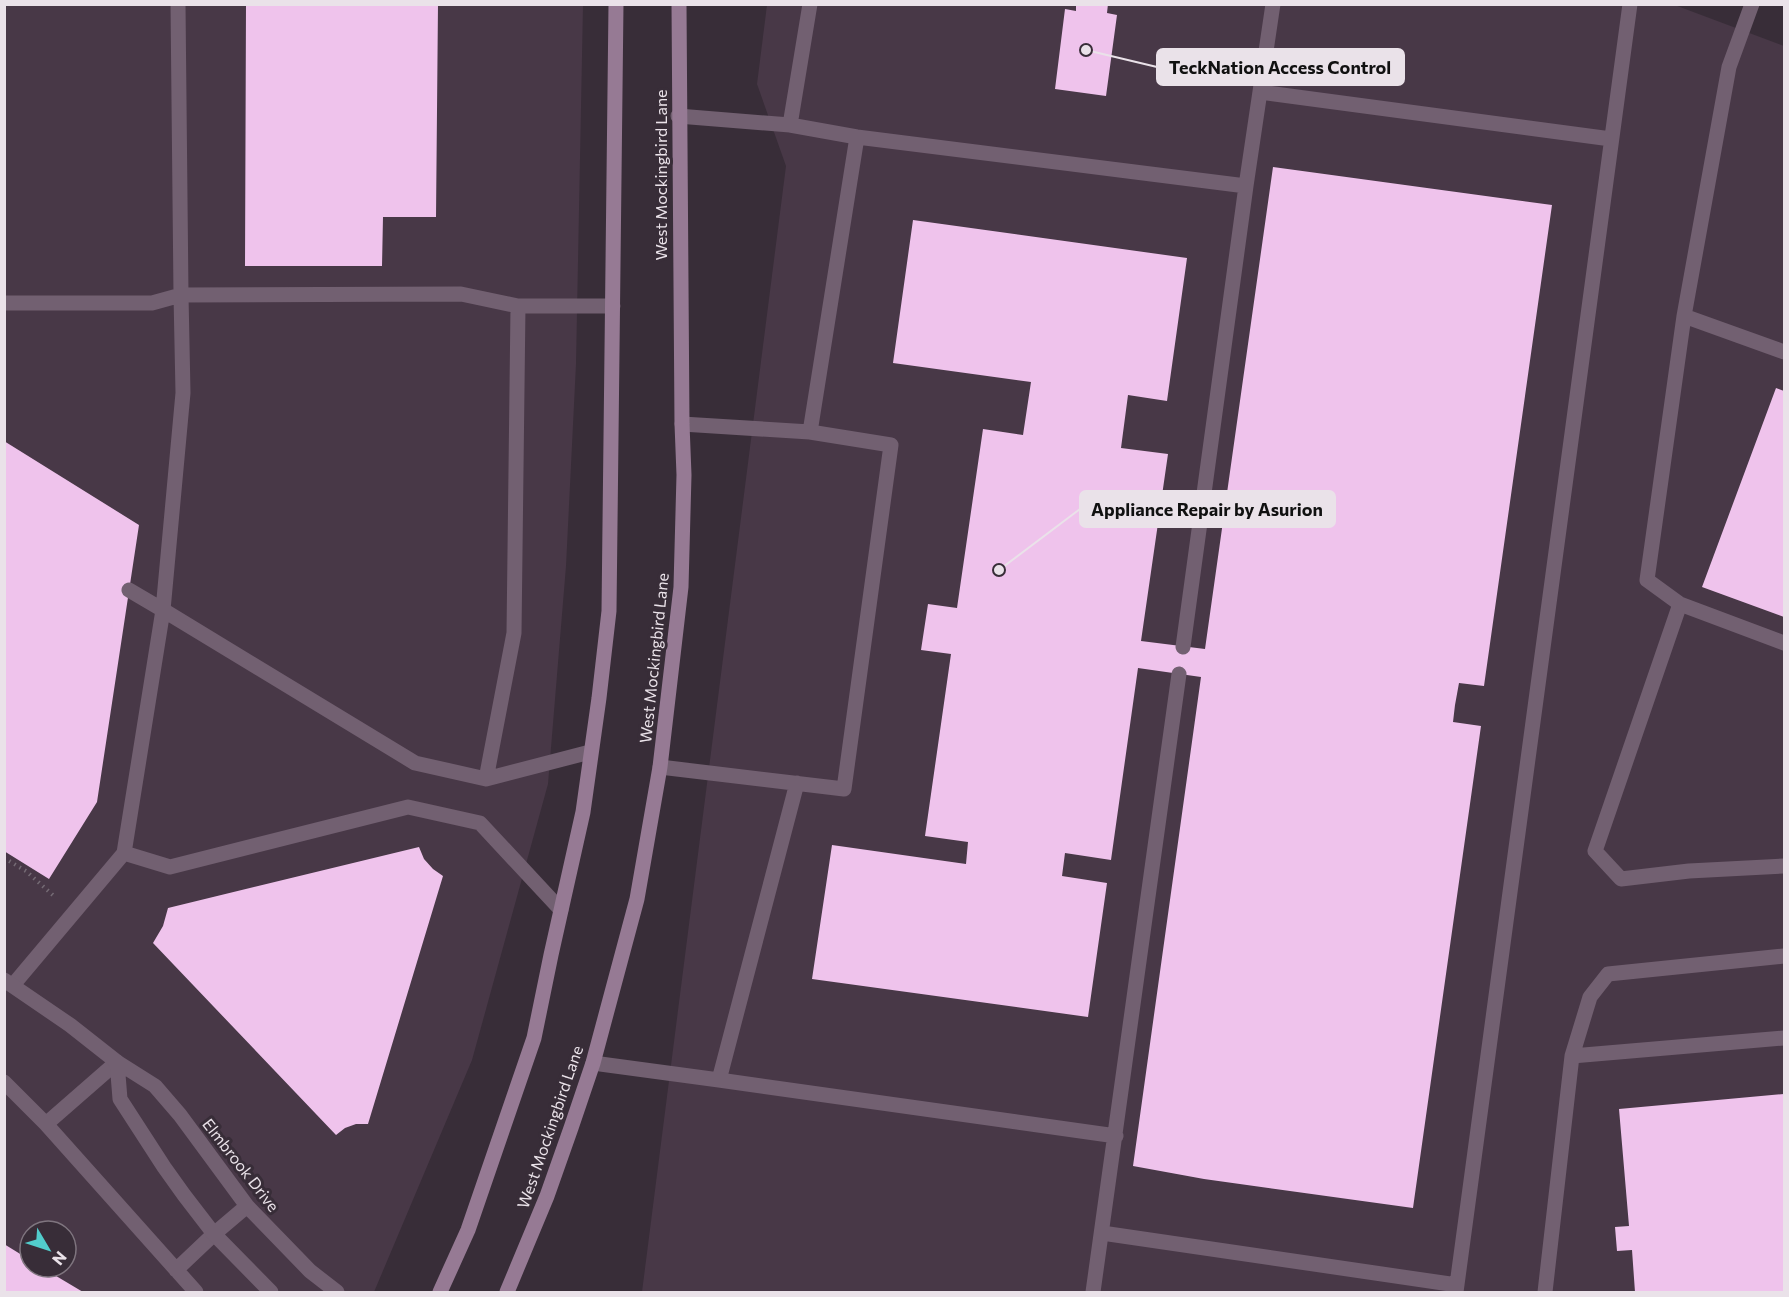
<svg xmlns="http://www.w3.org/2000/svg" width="1789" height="1297" font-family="Commissioner,sans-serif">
	<rect width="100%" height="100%" fill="#382d38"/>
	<path fill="#483847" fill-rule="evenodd" d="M1672,4L1784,46V1292H642L786,166L757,84L767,5Z
		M5,5H583L576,364L566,566L548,784L472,1060L374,1292H5ZM30,1231H66V1267H30Z"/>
	<path fill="#efc3ec" d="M246,4H438L436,217H383L382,266H245Z
		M1076,4H1108L1107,13L1117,15L1106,96L1055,89L1065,9L1076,11Z
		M1273,167L1552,205L1484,686L1459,683L1455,705L1453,722L1481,726L1413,1208L1204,1179L1133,1166L1201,677L1138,668L1111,860L1065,853L1062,876L1107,883L1088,1017L812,979L832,845L966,864L968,842L925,836L951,654L921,650L928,604L957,608L983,429L1023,435L1031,382L893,363L913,220L1187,258L1167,401L1128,395L1121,448L1168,454L1141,641L1205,649Z
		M1776,388L1784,391V617L1702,587Z
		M4,441L139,525L97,802L49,879L4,851Z
		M419,847L424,859L433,869L443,876L368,1124H356L345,1128L336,1135L153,943L163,926L168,908Z
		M1784,1094V1292H1635L1632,1250L1617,1251L1615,1227L1629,1226L1619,1109Z
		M4,1244L30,1260V1267H41L83,1292H4Z"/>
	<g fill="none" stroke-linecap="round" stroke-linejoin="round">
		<path stroke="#746a74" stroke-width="4" stroke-dasharray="1.5 4.5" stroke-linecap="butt" d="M4,858L26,871L55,897"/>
		<path stroke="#726071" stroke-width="15" d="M1752,4L1729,67L1684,316L1784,352
			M1260,92L1611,139
			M678,116L790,125L857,137L1246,186
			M790,125L810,4
			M4,303H152L181,295L461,294L518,306H613
			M1684,316L1647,580L1680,604L1784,643
			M682,424L810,432L857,137
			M129,590L163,610L183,393L181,295L178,4
			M1680,604L1595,851L1621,879L1689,871L1784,866
			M1183,647L1246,186L1273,4
			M660,767L844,789L891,445L810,432
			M486,779L514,633L518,306
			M124,853L170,867L408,807L480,823L561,910
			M13,985L124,853L163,610L415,763L486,779L590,752
			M1572,1056L1784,1038
			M593,1063L719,1080L797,783
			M719,1080L1116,1136
			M4,1082L46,1124L196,1292
			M46,1124L117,1062
			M1102,1233L1457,1285
			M176,1270L214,1234
			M1093,1292L1179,674
			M1456,1292L1630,4
			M1545,1292L1572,1056L1590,997L1608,974L1784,956"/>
		<path stroke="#726071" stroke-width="15" d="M4,980L70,1025L117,1062L155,1086L180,1115L247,1206L310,1271L337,1292
			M117,1062L120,1099L164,1167L184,1195L214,1234L271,1292
			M214,1234L247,1206"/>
		<path stroke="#967a94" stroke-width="15" d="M440,1292L468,1230L534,1038L551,955L583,812L599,698L609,611L616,4
			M507,1292L547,1196L571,1128L593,1063L637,899L660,767L681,587L684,475L682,424L679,4"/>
	</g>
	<g text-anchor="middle" stroke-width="6" stroke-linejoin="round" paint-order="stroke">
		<g font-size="16" fill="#eae2e9" stroke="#382d38">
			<text transform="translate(661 175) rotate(-90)" y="6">West Mockingbird Lane</text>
			<text transform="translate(654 658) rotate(-84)" y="6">West Mockingbird Lane</text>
			<text transform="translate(550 1127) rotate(-71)" y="6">West Mockingbird Lane</text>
			<text transform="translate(241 1165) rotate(52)" y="6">Elmbrook Drive</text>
		</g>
	</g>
	<path fill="none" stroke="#eae2e9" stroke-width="2" d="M1086 50L1157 67M999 570L1080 509"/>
	<g fill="#eae2e9" stroke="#382d38" stroke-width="2">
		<circle cx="1086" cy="50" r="6"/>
		<circle cx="999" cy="570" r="6"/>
	</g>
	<g fill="#eae2e9" stroke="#eae2e9" stroke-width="2">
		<rect x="1157" y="49" width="247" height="36" rx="6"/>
		<rect x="1080" y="491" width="255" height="36" rx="6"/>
	</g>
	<g font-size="18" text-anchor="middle" font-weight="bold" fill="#111">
		<text x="1280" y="74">TeckNation Access Control</text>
		<text x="1207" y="516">Appliance Repair by Asurion</text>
	</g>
	<rect width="1789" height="1297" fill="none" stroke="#eae2e9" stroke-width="12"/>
	<g transform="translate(48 1249) rotate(129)"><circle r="28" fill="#382d38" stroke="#7f757f" stroke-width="1.5"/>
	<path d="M0-4.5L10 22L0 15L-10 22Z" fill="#52cdcc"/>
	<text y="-9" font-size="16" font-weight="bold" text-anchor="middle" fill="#eae2e9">N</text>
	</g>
</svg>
